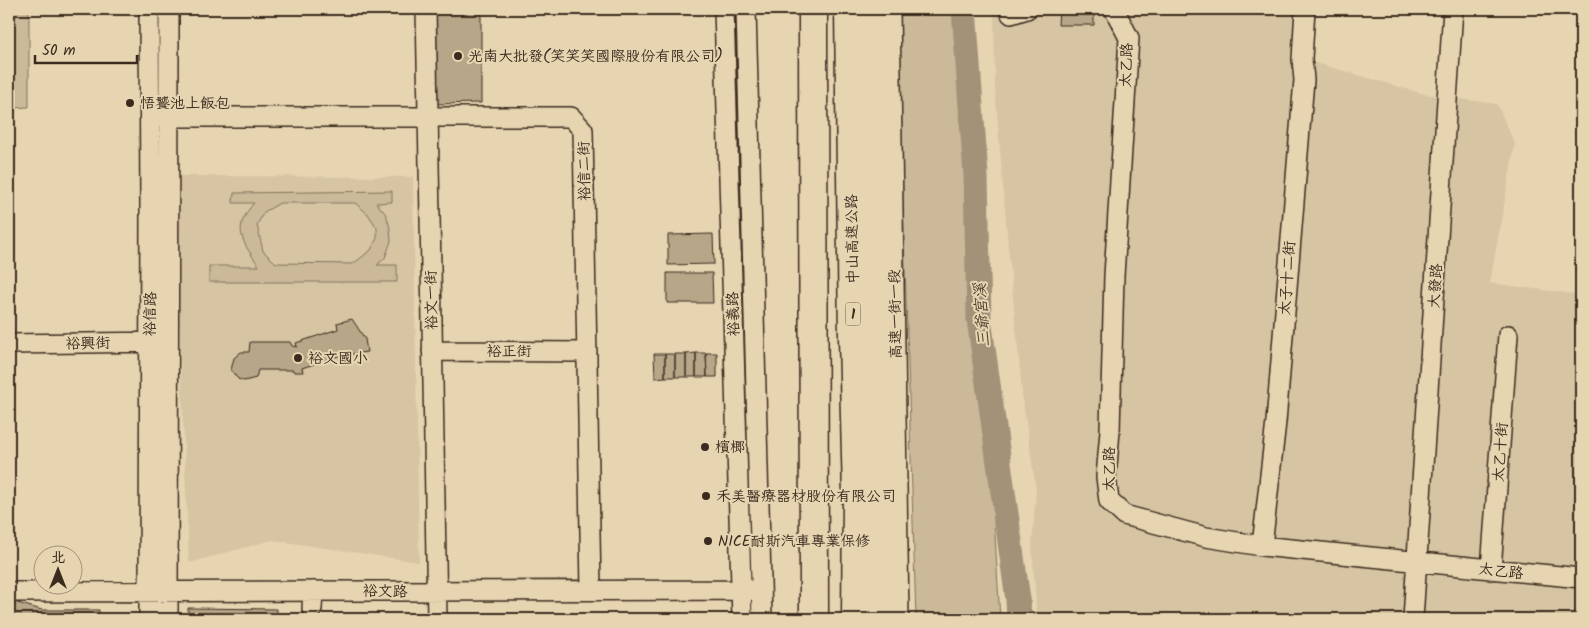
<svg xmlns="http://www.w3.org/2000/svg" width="1590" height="628" font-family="Kalam,'LXGW WenKai TC',sans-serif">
	<rect width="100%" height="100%" fill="#e7d5b2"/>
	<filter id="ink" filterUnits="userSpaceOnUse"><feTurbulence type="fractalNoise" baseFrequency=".02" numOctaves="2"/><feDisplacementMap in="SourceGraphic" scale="10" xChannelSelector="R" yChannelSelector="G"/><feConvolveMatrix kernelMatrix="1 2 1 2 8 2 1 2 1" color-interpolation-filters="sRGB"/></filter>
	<g filter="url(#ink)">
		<path fill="#d6c4a2" d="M994,9H1305L1302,59L1424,94L1497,104L1515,144L1490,283L1581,295V619H1037L1032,546L1036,489L1023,402L1008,246L995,89Z
			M173,176L413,177L419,562L272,540L189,563Z"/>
		<path fill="#cbb99a" stroke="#83725c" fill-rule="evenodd" d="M9,9H29V107L9,108Z
			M897,9H959L987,403L1000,619H916Z
			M392,191V202L376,203L386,214L390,228L391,241L385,258L377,265H397V282H209V266H259C249,251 234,234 245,216C247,211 251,207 254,203H233L234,193ZM280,203H355L368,214L377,228V238L371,250L353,264L276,263L263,251L257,225L264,212Z"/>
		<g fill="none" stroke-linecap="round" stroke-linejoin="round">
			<path stroke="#a39278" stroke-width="25" d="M964,9L976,176L979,319L1018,600L1019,619"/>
		</g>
		<path fill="#b7a688" stroke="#3b2a1e" d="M433,9H481V103L436,104Z
			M1059,9H1094V25H1058Z
			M713,234L714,264L668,265V235Z
			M667,273H712L713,303H667Z
			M352,319L365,339L367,352L338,356L302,368L303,372H294L293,370H258L256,378L244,381L238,379L231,370L234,358L241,352H249L250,342H290L292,346L297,347L296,343L338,329L337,323Z
			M696,353H706L707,377H696Z
			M696,353V377H686V354Z
			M706,353H717V377H707Z
			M654,354H665V377L655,378Z
			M665,354H675V377H665Z
			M675,354H686V377H675Z
			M9,602H14L42,610H99V619H9Z
			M188,608L277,609V619H188Z"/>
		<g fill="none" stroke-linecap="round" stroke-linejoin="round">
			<g stroke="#3b2a1e" stroke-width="22">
				<path id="minor" d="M149,9L150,207L149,619
					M426,9C430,212 434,416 437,619
					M724,9L742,619
					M746,9L762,619
					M890,9L899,619
					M1009,9L1011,14L1027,9
					M1114,9L1129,38L1114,276L1110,431L1106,477L1109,501L1124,515L1206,537L1262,546L1581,578
					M150,117H571L583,130L591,590
					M9,344L161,342
					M432,351L586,352
					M1262,546L1276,422L1304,80L1302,59L1305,9
					M1491,570L1508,335
					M9,592L761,590
					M312,609L313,591
					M168,619L169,9
					M1413,619L1453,9"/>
			</g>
			<g stroke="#3b2a1e" stroke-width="31">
				<path id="highway" d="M813,9L814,619
					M849,9L853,338L857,496L856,619
					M872,9L876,286L884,619"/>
			</g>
			<use href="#minor" stroke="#e7d5b2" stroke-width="19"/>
			<use href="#highway" stroke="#e7d5b2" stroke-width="28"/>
		</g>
	</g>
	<g fill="#3b2a1e" stroke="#e7d5b2" stroke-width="2">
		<circle cx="458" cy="56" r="5"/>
		<circle cx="130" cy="103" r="5"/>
		<circle cx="298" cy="358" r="5"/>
		<circle cx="705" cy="447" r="5"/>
		<circle cx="706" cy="496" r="5"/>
		<circle cx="708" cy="541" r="5"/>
	</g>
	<g text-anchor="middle" stroke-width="4" stroke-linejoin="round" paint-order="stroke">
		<rect fill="#e7d5b2" stroke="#6f5d4a" stroke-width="1" x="845.5" y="302.5" width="15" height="23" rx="4"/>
		<g font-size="14" font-weight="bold" fill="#3b2a1e">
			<text x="853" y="319">1</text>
		</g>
		<g font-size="15" fill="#3b2a1e" stroke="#e7d5b2" text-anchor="start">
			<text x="468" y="61">光南大批發(笑笑笑國際股份有限公司)</text>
			<text x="140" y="108">悟饕池上飯包</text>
			<text x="308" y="363">裕文國小</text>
			<text x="715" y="452">檳榔</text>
			<text x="716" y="501">禾美醫療器材股份有限公司</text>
			<text x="718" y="546">NICE耐斯汽車專業保修</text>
		</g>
		<g font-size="15" fill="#3b2a1e" stroke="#e7d5b2">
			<text transform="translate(1126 65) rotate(-88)" y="5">太乙路</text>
			<text transform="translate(584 171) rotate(-91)" y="5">裕信二街</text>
			<text transform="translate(852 239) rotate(-91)" y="5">中山高速公路</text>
			<text transform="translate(1287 278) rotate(-86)" y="5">太子十二街</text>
			<text transform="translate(1435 286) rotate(-86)" y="5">大發路</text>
			<text transform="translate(431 300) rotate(-91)" y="5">裕文一街</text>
			<text transform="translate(150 314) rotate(-89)" y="5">裕信路</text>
			<text transform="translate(733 314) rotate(-92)" y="5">裕義路</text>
			<text transform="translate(895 314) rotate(-91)" y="5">高速一街一段</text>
			<text transform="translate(88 343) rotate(-1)" y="5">裕興街</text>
			<text x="509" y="356">裕正街</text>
			<text transform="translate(1500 452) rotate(-86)" y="5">太乙十街</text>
			<text transform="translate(1109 469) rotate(-90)" y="5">太乙路</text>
			<text transform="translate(1501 571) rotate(6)" y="5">太乙路</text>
			<text transform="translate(385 591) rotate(1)" y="5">裕文路</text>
		</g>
		<g font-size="16" font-style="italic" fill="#503f30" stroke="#e7d5b2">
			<text transform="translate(981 315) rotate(-94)" y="6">三爺宮溪</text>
		</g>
	</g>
	<rect width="1590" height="628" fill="none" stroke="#e7d5b2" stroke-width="30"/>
	<rect x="15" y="15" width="1560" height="598" fill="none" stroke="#3b2a1e" stroke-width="2" filter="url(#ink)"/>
	<g transform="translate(58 570)"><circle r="24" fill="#e7d5b2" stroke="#a29177"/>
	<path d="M0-4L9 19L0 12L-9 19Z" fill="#3b2a1e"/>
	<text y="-8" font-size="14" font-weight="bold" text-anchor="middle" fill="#3b2a1e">北</text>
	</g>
	<path d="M35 55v8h102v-8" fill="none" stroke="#3b2a1e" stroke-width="2.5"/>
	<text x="42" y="55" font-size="15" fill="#3b2a1e" stroke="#e7d5b2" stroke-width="4" paint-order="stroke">50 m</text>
</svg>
